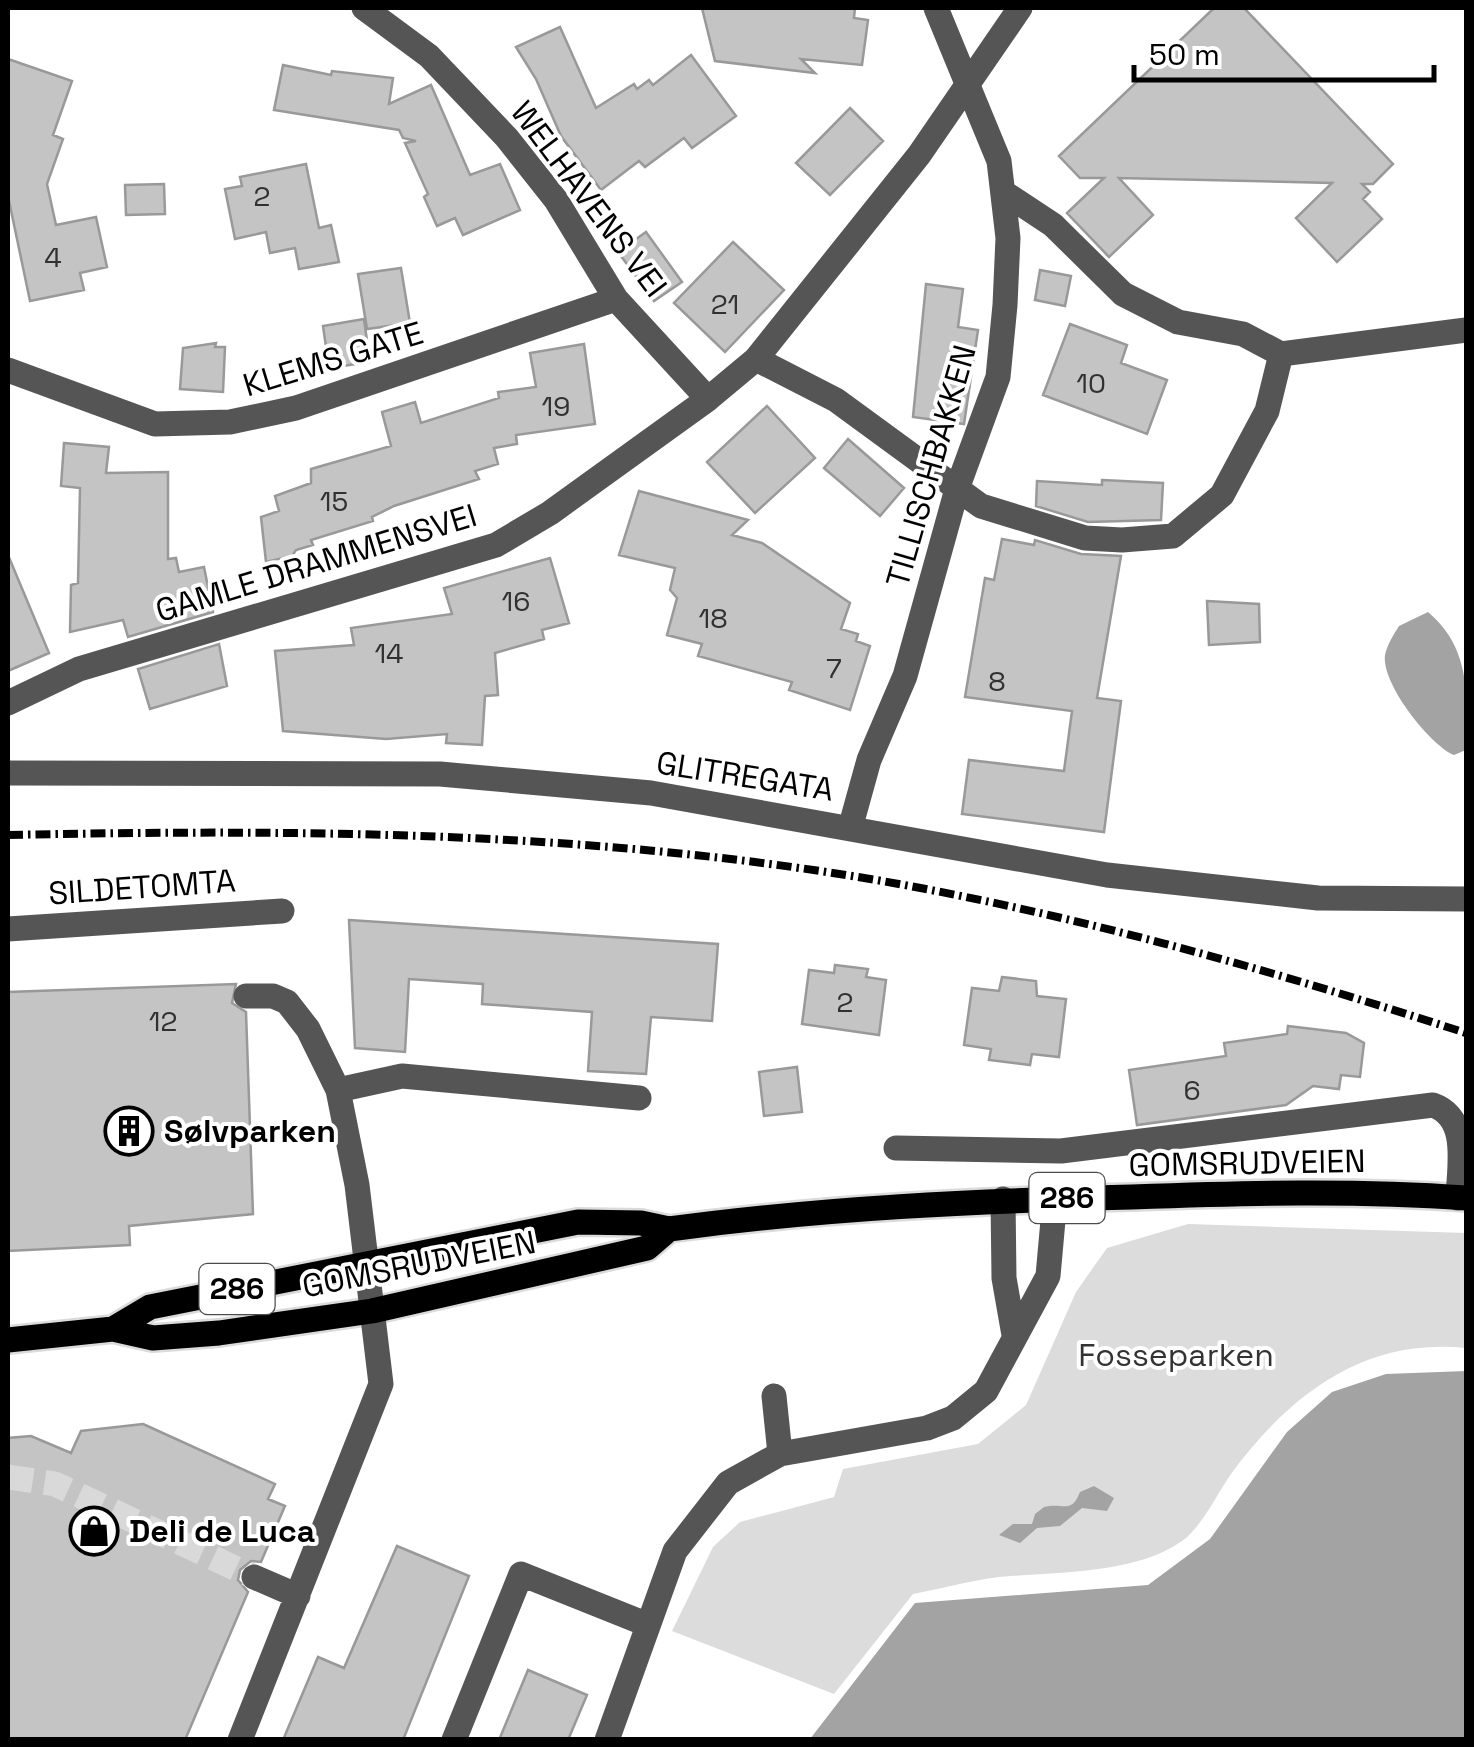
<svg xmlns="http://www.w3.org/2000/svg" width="1474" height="1747" font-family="'Space Grotesk',sans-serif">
	<rect width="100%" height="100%" fill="#fff"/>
	<path fill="#dcdcdc" d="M1188,1224L1466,1233V1348C1364,1337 1289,1395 1231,1474C1217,1494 1201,1528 1182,1541C1137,1573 1063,1572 1011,1576C979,1578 945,1588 913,1594L834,1694L672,1631L713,1547L740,1522L834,1497L843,1469L978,1444L1026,1405L1076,1292L1107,1248Z"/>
	<path fill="#a3a3a3" d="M1428,612C1472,649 1467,698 1466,750L1454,755C1430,745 1381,683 1385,655C1387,645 1394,634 1399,626Z
		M1466,1371V1739H810L915,1603L1148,1585L1210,1539L1287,1432L1332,1392L1386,1374Z
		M1094,1486L1114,1498L1107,1511L1082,1508L1060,1526L1037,1528L1020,1543L999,1535L1013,1524H1032L1035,1514L1044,1507C1063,1502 1071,1515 1080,1492Z"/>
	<path fill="#c4c4c4" stroke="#999" stroke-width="2.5" d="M702,8H855L854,18L868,20L862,65L801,59L815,73L715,61Z
		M1214,8H1244L1393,164L1373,184H1362L1370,192L1363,199L1382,219L1337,262L1296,218L1332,183L1119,178L1153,215L1109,257L1067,213L1104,178H1080L1059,156Z
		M560,27L596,108L634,84L637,89L649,80L653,85L691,55L736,116L692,148L684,138L645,167L639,161L601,190L561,136L536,79L516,47Z
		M8,59L72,81L53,135L63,139L47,184L56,225L96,217L107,267L80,273L84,290L30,301L8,196Z
		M283,65L331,75L332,71L393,78L389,104L431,85L470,175L500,164L520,210L463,235L455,218L437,226L424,197L428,194L405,143L416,141L403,138L399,130L274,110Z
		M850,108L883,141L830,195L796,163Z
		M306,164L319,228L331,225L339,262L299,269L295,248L270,253L266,232L235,239L225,189L242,186L240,177Z
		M164,184L165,214L126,215L125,185Z
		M646,232L682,282L654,301L618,252Z
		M733,242L784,290L725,352L674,303Z
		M401,268L410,323L367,329L358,274Z
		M1040,270L1071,276L1065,306L1035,300Z
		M926,284L963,289L958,327L978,330L964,424L913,417Z
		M364,319L370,362L329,368L323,326Z
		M1070,324L1127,345L1121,363L1167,380L1147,434L1043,395Z
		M216,343L215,347H225L223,392L180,389L183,348Z
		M584,344L595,424L516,435L517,444L494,448L498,464L475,471L479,479L394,506L372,517L373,521L311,540L313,545L296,550L292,556L266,562L261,517L279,511L275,496L311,483V469L391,446L382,412L415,402L421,423L499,398L498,392L536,387L530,353Z
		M767,406L815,458L755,513L707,462Z
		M848,439L904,488L880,516L824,468Z
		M64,443L109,447L106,473L168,472V559L176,558L179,572L204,567L213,612L128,637L123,620L70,632L71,585L78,583L80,488L61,486Z
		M1102,480L1163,483L1161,520L1088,522L1036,506L1037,481L1102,485Z
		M639,491L748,520L732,535L762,543L850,603L841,629L858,634L856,641L870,646L850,710L789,690L792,682L698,656L702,644L667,635L677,598L670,590L675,568L619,555Z
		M1002,539L1034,545L1035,540L1081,554L1121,556L1097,698L1121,701L1104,832L962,814L969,760L1064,771L1072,711L965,697L985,578L994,580Z
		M8,555L49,653L8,671Z
		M550,558L569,623L542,630L544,639L495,653L498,695L485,696L482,745L446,743L447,734L386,739L283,731L275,651L354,645L351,628L452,614L444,588Z
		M1207,601L1259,604L1260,642L1209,645Z
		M219,644L227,686L150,709L138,669Z
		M349,920L718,944L712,1021L651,1017L646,1074L588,1071L592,1012L482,1004L483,984L409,979L405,1052L355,1048Z
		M835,965L868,969L866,977L886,980L879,1035L802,1024L809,970L834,973Z
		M1002,977L1036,981L1037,996L1066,999L1059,1057L1032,1054L1030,1065L989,1060L991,1049L964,1045L972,988L999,991Z
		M236,984L232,1003L246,1012L253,1214L129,1226L130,1245L8,1251V992Z
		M1288,1026L1346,1033L1364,1043L1360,1077L1341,1075L1339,1089L1313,1086L1286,1105L1137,1125L1129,1070L1226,1056L1224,1043L1287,1034Z
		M797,1067L802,1112L764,1116L759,1072Z
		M143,1424L275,1484L268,1499L285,1506L261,1562L251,1561L240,1570L238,1580L248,1592L185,1740H8V1438L31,1436L71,1453L81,1431Z
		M397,1546L469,1576L403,1740H283L318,1657L344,1668Z
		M528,1670L587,1695L568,1740H499Z"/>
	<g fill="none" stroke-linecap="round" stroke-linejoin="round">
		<path stroke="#d9d9d9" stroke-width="25" stroke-dasharray="25 12" stroke-linecap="butt" d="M8,1477L55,1484L254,1577"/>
		<g stroke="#dbdbdb" stroke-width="30">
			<path id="major" d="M113,1329L150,1307L578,1222L641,1223L669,1229C824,1208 976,1201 1132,1197C1243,1193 1355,1190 1466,1198
				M8,1340L113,1329L153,1338L219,1333L372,1311L647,1248L669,1229"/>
		</g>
		<path stroke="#555" stroke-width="25" d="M364,8L429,56L507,138L556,200L616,299L708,399
			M1006,194L1053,225L1123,294L1178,322L1243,334L1281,354
			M756,359L836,400L981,506L1085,538L1122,540L1173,536L1222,495L1267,411L1281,354L1466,330
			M8,370L155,424L230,422L296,408L616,299
			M8,703L79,669L496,545L550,513L708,399L756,359L919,155L1020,8
			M8,773L440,774L651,793L1107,875L1318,898L1466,899
			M851,825L869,760L905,676L957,489L998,377L1005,305L1008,238L999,161L936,8
			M8,929L282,911
			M338,1090L402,1076L639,1098
			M896,1148L1061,1151L1433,1105C1470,1118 1459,1167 1458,1198
			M1003,1199L1004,1278L1014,1335
			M774,1396L780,1454
			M254,1577L298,1596
			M240,1740L381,1384L357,1185L338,1090L308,1029L287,1002L273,996H246
			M454,1740L521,1574L646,1624
			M607,1740L675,1551L728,1483L780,1454L927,1428L953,1418L986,1391L1048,1276L1055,1198"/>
		<use href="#major" stroke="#000" stroke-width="25"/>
		<path stroke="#000" stroke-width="8" stroke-dasharray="15 5 2.5 5" stroke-linecap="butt" d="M8,835C300,829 593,831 882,881C1081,916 1274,971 1466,1033"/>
	</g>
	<defs>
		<g id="building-ring" transform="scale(2.5)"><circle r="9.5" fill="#fff" stroke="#000" stroke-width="1.5"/><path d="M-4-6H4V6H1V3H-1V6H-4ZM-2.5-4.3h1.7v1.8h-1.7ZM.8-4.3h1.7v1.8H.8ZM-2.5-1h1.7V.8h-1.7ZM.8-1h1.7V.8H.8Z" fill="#000"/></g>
		<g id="shop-ring" transform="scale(2.5)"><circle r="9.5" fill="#fff" stroke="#000" stroke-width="1.5"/><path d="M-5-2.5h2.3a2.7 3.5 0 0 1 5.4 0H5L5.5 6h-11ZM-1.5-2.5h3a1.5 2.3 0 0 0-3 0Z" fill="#000"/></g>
	</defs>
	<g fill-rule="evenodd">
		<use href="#building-ring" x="129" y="1131"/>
		<use href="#shop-ring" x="94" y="1531"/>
	</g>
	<g text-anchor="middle" stroke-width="8" stroke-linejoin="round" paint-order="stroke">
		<g font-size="28" fill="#313131">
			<text x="262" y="206">2</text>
			<text x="53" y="267">4</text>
			<text x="725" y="314">21</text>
			<text x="1091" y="393">10</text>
			<text x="556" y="416">19</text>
			<text x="334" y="511">15</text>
			<text x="516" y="611">16</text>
			<text x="713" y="628">18</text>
			<text x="389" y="663">14</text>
			<text x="834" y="678">7</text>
			<text x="997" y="691">8</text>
			<text x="845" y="1012">2</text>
			<text x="163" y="1031">12</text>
			<text x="1192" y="1100">6</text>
		</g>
		<g fill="#fff" stroke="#4c4c4c" stroke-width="2.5">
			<rect x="1029.5" y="1173" width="75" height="50" rx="8"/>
			<rect x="199.5" y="1264" width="75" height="50" rx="8"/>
		</g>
		<g font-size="30" font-weight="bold" fill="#000">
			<text x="1067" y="1208">286</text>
			<text x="237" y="1299">286</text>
		</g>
		<g font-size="32" fill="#000" stroke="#fff">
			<text transform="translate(589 199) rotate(53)" y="11">WELHAVENS VEI</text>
			<text transform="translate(333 359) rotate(-17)" y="11">KLEMS GATE</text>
			<text transform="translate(931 466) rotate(-74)" y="11">TILLISCHBAKKEN</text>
			<text transform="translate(316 563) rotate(-17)" y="11">GAMLE DRAMMENSVEI</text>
			<text transform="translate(745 776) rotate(9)" y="11">GLITREGATA</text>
			<text transform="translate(142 887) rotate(-4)" y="11">SILDETOMTA</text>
			<text transform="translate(1247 1163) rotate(-1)" y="11">GOMSRUDVEIEN</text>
			<text transform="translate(419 1264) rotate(-11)" y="11">GOMSRUDVEIEN</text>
		</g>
		<g font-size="32" font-weight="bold" fill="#000" stroke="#fff" text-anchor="start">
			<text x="164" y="1142">Sølvparken</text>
			<text x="129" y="1542">Deli de Luca</text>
		</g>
		<g font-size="32" fill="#333" stroke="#fff">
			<text x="1176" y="1366">Fosseparken</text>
		</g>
	</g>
	<rect width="1474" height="1747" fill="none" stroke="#000000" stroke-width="20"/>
	<path d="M1134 65v15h300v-15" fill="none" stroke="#000000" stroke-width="5"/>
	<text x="1149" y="65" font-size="30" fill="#000000" stroke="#ffffff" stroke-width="8" paint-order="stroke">50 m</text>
</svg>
